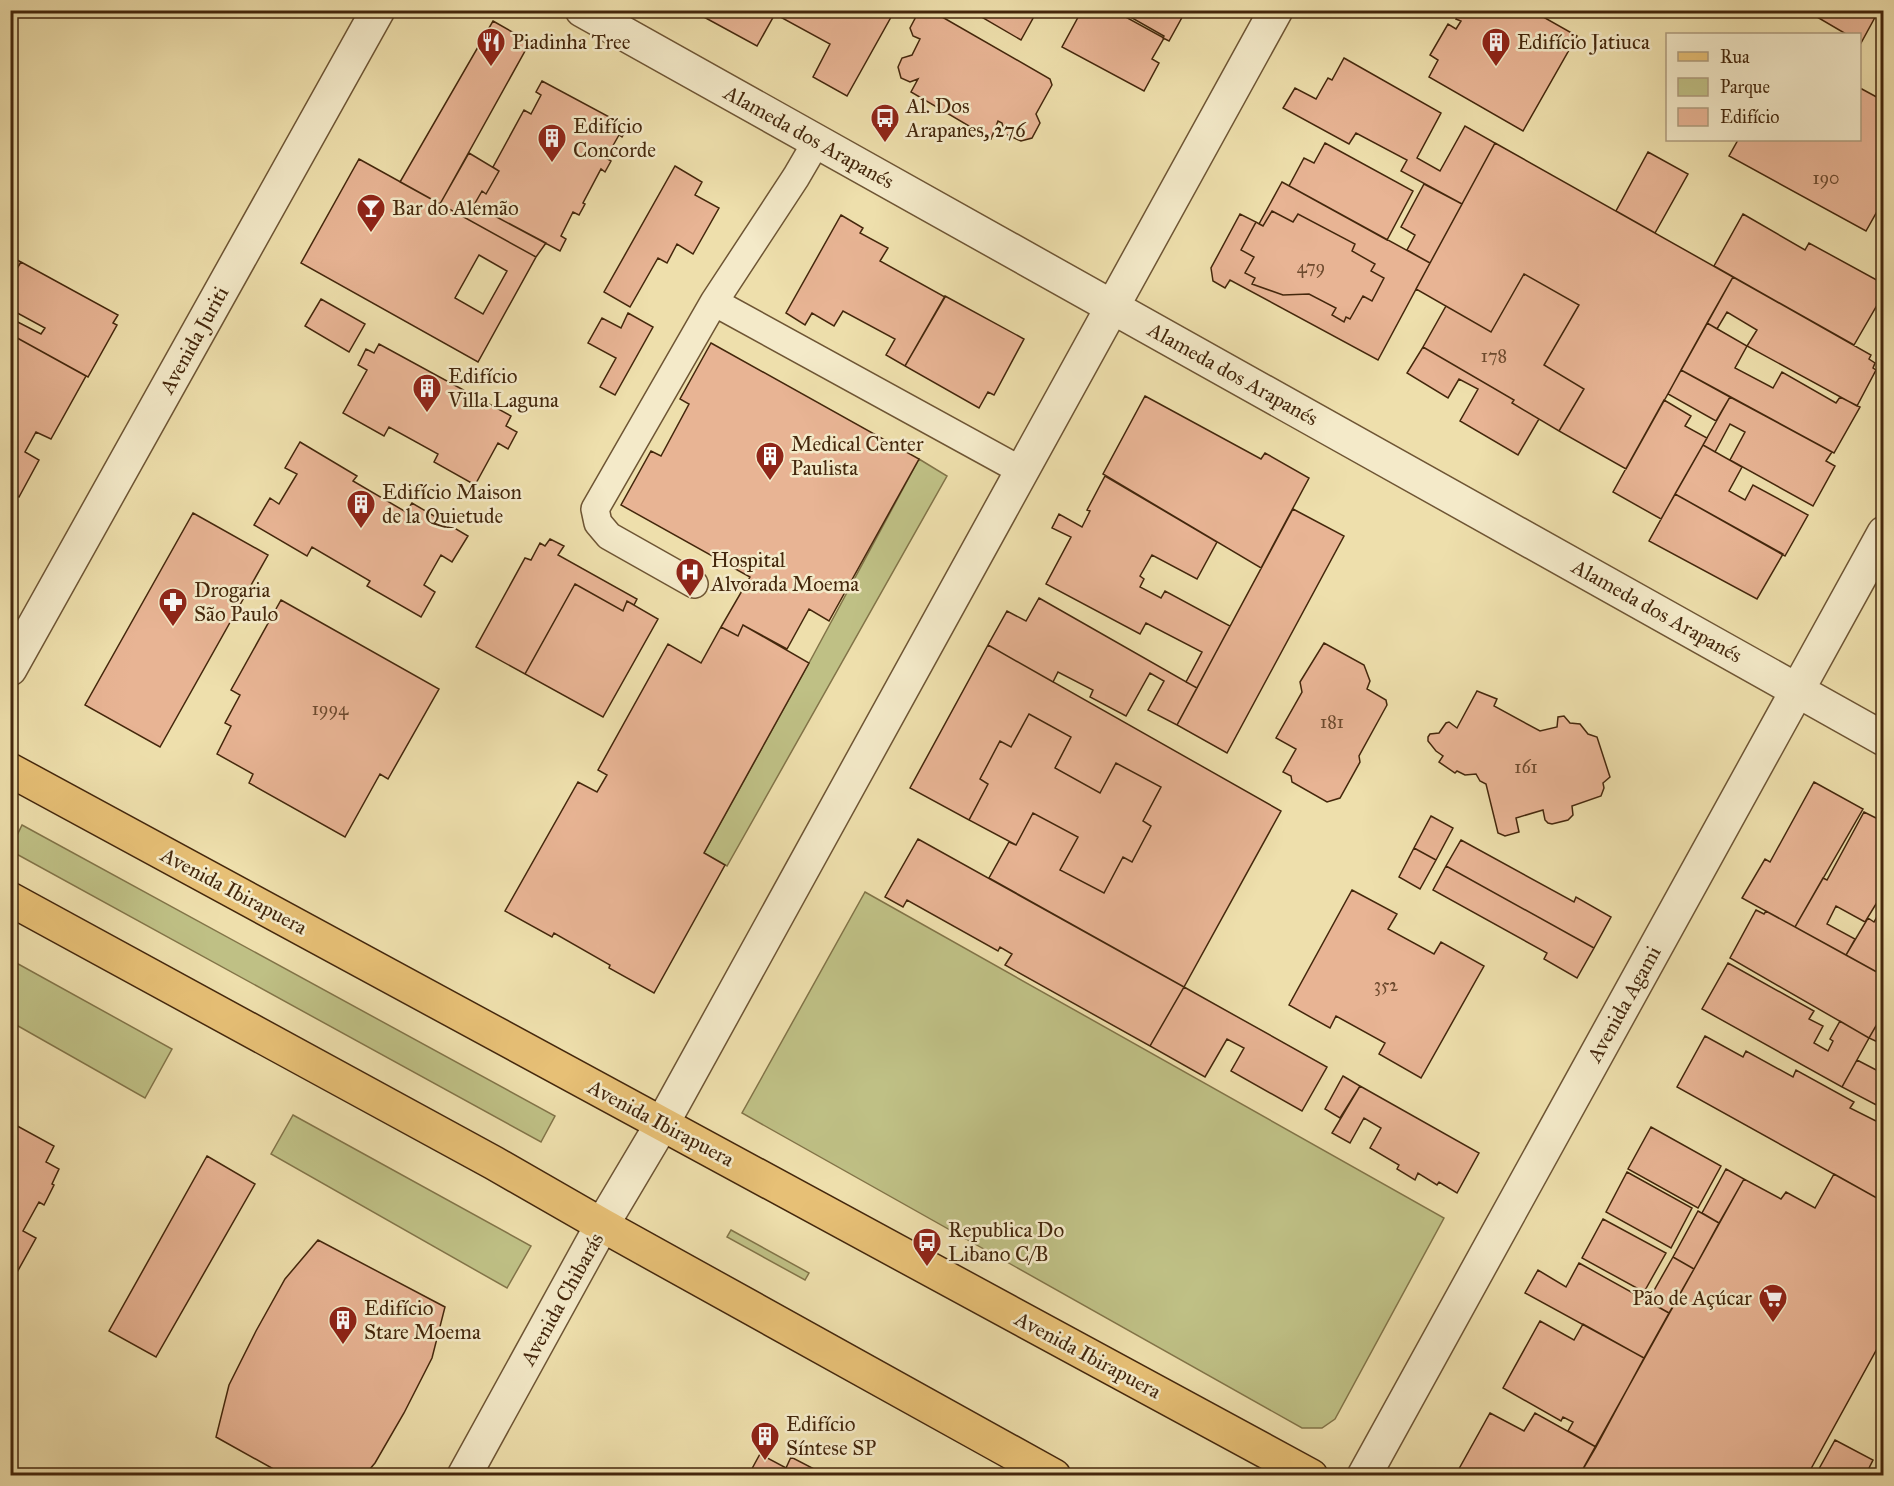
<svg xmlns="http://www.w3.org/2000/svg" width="1894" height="1486" font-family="'IM FELL Great Primer',serif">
	<rect width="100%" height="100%" fill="#eedfac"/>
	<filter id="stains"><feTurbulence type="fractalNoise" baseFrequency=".00333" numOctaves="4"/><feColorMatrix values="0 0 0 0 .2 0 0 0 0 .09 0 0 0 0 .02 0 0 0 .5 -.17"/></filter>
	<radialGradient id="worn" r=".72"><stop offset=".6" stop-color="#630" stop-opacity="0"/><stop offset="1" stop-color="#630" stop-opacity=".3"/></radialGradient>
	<path fill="#bfc085" stroke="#827448" stroke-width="1.5" d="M919,459L947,476L727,866L704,853L809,663Z
		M22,825L555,1116L541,1142L11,851V848Z
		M865,892L1444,1218L1335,1419L1322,1428H1302L742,1113Z
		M11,960L172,1049L145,1098L11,1022Z
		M293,1115L531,1246L507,1288L271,1154Z
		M731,1230L809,1273L805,1280L727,1237Z"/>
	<path fill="#e8b494" stroke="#44270c" stroke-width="1.5" fill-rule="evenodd" d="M691,10H895L847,96L813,77L830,44L775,14L757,46Z
		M930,10L1050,79L1052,85L1036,114L1040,123L1032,138L1021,141L1005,134L1002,123L998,121L991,139L911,92L918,79L910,82L901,78L898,67L902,58L912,55L920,39L913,36L910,28L919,11Z
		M980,10H1037V11L1021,40L978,15Z
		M1082,10H1113L1164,38L1152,59L1159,63L1144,91L1062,47Z
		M1118,10H1182L1185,12L1169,41L1163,38L1164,36Z
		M1461,10H1531L1577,36L1523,131L1429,77L1438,60L1430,55L1448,24L1456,29L1461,21L1456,19Z
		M1805,10H1879L1861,43L1860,42V34H1846Z
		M493,21L530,42L440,204L400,182Z
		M1344,58L1441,113L1417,158L1440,171L1465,126L1495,143L1462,204L1401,171L1407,160L1356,133L1349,144L1283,108L1295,88L1316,99L1328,78L1332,80Z
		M542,81L628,127L622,137L619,135L606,158L611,161L605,172L601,169L583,203L585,204L579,215L573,212L561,236L566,239L560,251L474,205L482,191L486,194L499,171L493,167L524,110L531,114L541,95L536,92Z
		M1860,88L1884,101V199L1866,231L1729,156L1738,140H1860Z
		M1325,143L1413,191L1387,240L1289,186L1304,158L1314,163Z
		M1495,143L1733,277L1626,469L1559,431L1584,389L1544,365L1579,305L1524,274L1491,332L1416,289Z
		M1648,152L1688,174L1655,233L1616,211Z
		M469,153L499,171L486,194L482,191L474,205L546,243L536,257L440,204Z
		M359,159L536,257L478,362L301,263ZM479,255L507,271L483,314L455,298Z
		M675,166L702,182L695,195L719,208L693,254L677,244L667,263L658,258L630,307L604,292Z
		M1282,182L1430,263L1378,360L1230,280L1225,288L1213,281L1211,268L1240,214L1256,222L1241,250L1254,257L1245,273L1255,278L1252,284L1283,295L1309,294L1336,308L1332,315L1344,322L1346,317L1350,319L1363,296L1372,301L1384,278L1371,271L1375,264L1352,251L1355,244L1298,214L1293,222L1272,211L1263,226L1259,224Z
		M1424,184L1462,204L1430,263L1407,250L1415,235L1401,227Z
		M1272,211L1293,222L1298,214L1355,244L1352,251L1375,264L1371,271L1384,278L1372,301L1363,296L1350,319L1346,317L1344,322L1332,315L1336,308L1309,294L1283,295L1252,284L1255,278L1245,273L1254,257L1241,250L1256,222L1263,226Z
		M1743,214L1805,250L1809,243L1884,284V293L1854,345L1714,266Z
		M841,215L863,228L860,233L888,248L880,261L945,297L905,366L886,355L895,339L843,311L834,326L812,313L805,325L786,313Z
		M10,256L21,262L10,280Z
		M21,262L118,315L113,323L117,325L88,377L10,334V318L41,334L45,328L10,309V280Z
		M1524,274L1579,305L1544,365L1584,389L1559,431L1512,403L1514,400L1423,347L1446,306L1491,332Z
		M1733,277L1871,355L1869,359L1875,363L1873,368L1876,370L1857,406L1747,346L1757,330L1727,312L1717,329L1707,323Z
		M945,296L1024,339L994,395L988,392L979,408L905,366Z
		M321,299L365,324L349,352L305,326Z
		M628,313L653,327L615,395L600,387L616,358L588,343L602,318L621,328Z
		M1707,323L1747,346L1735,368L1773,388L1782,372L1836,403L1840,397L1860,407L1834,453L1681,370Z
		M10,334L86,376L51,439L36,432L25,452L39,460L19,497L10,492Z
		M711,343L919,459L829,621L809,609L787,649L743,625L738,636L721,627L750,577L621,505L651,451L661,456L689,404L680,399Z
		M379,344L511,416L506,426L517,432L508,449L498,443L475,485L434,462L438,454L389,427L384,436L343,413L367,370L358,365L366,349L374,353Z
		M1423,347L1514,400L1512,403L1539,419L1518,455L1460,421L1478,389L1459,379L1448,398L1407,373Z
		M1681,370L1730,397L1716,421L1668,394Z
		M1145,396L1261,459L1265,453L1309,478L1261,568L1103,474Z
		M1730,397L1832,452L1826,461L1835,466L1813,506L1730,460L1745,432L1730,424L1715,452L1703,445Z
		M1664,400L1691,416L1685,426L1707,438L1661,519L1613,492Z
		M300,442L357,476L353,481L406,512L412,503L468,536L452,562L441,555L424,585L435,592L421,617L367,586L370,581L312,547L307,556L254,525L270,498L279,504L297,474L285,468Z
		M1703,445L1742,467L1729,491L1745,500L1753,485L1808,515L1785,556L1675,494Z
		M1105,476L1217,542L1197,579L1152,555L1140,576L1144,579L1140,587L1161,598L1165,591L1230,626L1197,688L1186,682L1202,652L1146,623L1140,634L1046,584L1071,537L1052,528L1059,514L1082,527L1090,511L1087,510Z
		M1675,494L1783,554L1757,599L1649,541Z
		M1293,509L1344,536L1227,753L1177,725Z
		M193,513L268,555L160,747L85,705Z
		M550,539L564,546L558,555L637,599L634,605L627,601L623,611L575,584L525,674L476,647L525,558L531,560L540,543L545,546Z
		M575,584L623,611L627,601L658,619L603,717L525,674Z
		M1039,598L1197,688L1177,725L1148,710L1164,681L1150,673L1126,716L1090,697L1093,690L1058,672L1053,682L988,645L1007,611L1026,621Z
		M281,600L439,689L388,779L380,774L345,837L249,783L253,774L217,754L231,726L225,723L240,695L231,690Z
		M743,625L809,663L704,853L725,865L654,993L609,968L610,965L554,933L552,937L505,911L578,782L597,792L607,775L598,770L668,644L701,663L721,627L738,636Z
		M1324,643L1364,665L1370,681L1367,689L1386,700L1387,705L1359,756L1360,762L1340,798L1327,802L1292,782L1291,776L1283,772L1296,749L1276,738L1302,692L1300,682Z
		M988,645L1281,811L1184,987L989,878L1009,842L1016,845L1033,813L1078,837L1060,870L1104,893L1123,857L1132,862L1151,826L1143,821L1161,787L1116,763L1100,793L1055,768L1071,737L1029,714L1011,747L1000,741L980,779L988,784L969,820L910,788Z
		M1477,691L1497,699L1494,706L1540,731L1557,727L1558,717L1564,716L1570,723L1580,724L1588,734L1597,737L1610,777L1603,783L1604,788L1601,796L1572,806L1573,815L1568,820L1552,824L1548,823L1545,820L1543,810L1516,818L1519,832L1505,836L1498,833L1486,784L1480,781L1476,774L1465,775L1457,771L1455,773L1439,762L1443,756L1436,751L1428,741V737L1430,734L1439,733L1446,723L1449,722L1457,728Z
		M1029,714L1071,737L1055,768L1100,793L1116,763L1161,787L1143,821L1151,826L1132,862L1123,857L1104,893L1060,870L1078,837L1033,813L1016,845L969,820L988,784L980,779L1000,741L1011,747Z
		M1814,782L1863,809L1795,927L1742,898L1765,859L1770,862Z
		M1864,812L1884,822V891L1865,922L1836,906L1827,924L1855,939L1846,955L1795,927L1823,878L1827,880Z
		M1431,816L1453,828L1436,860L1414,848Z
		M918,839L1184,987L1150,1046L1005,965L1012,954L1000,947L998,951L907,900L903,907L885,897Z
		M1461,840L1574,902L1576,897L1611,917L1594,948L1446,866Z
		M1414,848L1436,860L1420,889L1399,877Z
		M1446,866L1594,948L1577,978L1544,959L1547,953L1433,890Z
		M1352,890L1397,914L1388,929L1434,954L1441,942L1484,966L1421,1078L1379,1054L1385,1043L1336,1016L1330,1028L1289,1005Z
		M1884,904V976L1846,955L1868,918L1874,922Z
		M1756,910L1764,914L1766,911L1884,976V1012L1869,1038L1730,958Z
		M1728,963L1814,1011L1809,1019L1823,1026L1814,1043L1828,1051L1833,1041L1830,1039L1840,1021L1869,1038L1842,1087L1702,1009Z
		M1184,987L1327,1067L1302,1111L1231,1071L1244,1048L1227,1039L1205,1077L1150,1046Z
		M1884,1012V1045L1869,1038Z
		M1705,1036L1743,1057L1746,1051L1793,1077L1796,1070L1854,1102L1850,1108L1884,1125V1202L1677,1087Z
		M1857,1060L1884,1074V1109L1842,1087Z
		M1343,1076L1360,1086L1340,1118L1325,1109Z
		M1360,1086L1479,1153L1457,1193L1439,1182L1437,1185L1418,1173L1415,1180L1397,1169L1399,1165L1370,1148L1381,1128L1364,1118L1350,1143L1332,1133Z
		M10,1122L54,1146L46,1162L59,1169L52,1184L54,1185L44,1205L39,1202L23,1231L36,1238L10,1285Z
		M1651,1127L1721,1166L1698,1208L1628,1169Z
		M207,1156L255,1184L156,1357L109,1331Z
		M1726,1169L1744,1179L1719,1223L1702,1213Z
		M1627,1172L1692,1208L1671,1248L1606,1212Z
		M1834,1174L1884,1202V1336L1807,1476H1579L1744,1179L1781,1199L1786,1192L1815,1208Z
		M1698,1211L1719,1223L1694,1269L1673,1257Z
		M1603,1219L1666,1253L1644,1292L1582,1258Z
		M318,1240L445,1307L432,1358L404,1413L375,1463L364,1476H286L216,1437L229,1385L256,1331L285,1279Z
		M1673,1257L1694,1269L1669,1313L1648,1301Z
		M1579,1263L1669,1313L1644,1358L1525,1293L1538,1270L1566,1287Z
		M1540,1321L1574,1340L1583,1324L1644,1358L1596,1447L1568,1431L1573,1422L1563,1417L1561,1421L1503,1388Z
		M1490,1413L1524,1431L1535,1413L1596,1447L1579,1476H1455Z
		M1835,1440L1873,1460L1865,1476H1815Z
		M760,1454L786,1468L791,1457L820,1472L818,1476H748Z"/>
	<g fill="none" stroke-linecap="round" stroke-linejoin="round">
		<g stroke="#6e5534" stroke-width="30">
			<path id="lane" d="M817,141L796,177L714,302L1022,471
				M694,584L609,536L598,523L595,509L714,302"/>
		</g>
		<g stroke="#6e5534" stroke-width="36">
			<path id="street" d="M582,10L1884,739
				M10,669L378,10
				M464,1476L602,1225L662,1124L1276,10
				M1364,1476L1884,533"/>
		</g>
		<g stroke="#44270c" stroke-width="36">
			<path id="primary" d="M10,770L1311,1476
				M10,899L494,1163L602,1225L1054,1476"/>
		</g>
		<use href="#lane" stroke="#f4eac9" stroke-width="27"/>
		<use href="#street" stroke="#f4eac9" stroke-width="33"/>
		<use href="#primary" stroke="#e7c076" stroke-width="33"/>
	</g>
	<defs>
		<g id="restaurant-pin" transform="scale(1.5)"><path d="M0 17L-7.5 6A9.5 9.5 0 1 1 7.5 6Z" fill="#8f2418" stroke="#f4eac9"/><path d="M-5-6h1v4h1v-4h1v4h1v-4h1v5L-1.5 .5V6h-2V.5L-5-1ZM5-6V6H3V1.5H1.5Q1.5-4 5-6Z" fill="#fff"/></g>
		<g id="building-pin" transform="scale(1.5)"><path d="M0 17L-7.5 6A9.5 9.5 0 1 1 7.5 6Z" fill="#8f2418" stroke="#f4eac9"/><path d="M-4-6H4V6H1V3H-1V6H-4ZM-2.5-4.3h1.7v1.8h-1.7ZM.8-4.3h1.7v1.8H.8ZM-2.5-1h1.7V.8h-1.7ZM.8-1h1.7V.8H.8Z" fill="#fff"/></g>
		<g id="bus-pin" transform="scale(1.5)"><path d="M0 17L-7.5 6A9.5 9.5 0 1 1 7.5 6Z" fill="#8f2418" stroke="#f4eac9"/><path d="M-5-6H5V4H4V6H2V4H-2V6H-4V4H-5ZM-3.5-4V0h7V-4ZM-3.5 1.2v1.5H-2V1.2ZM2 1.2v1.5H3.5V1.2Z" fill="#fff"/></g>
		<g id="bar-pin" transform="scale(1.5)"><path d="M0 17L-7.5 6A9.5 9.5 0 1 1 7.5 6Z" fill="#8f2418" stroke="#f4eac9"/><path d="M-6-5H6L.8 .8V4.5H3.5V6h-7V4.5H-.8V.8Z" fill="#fff"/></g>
		<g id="hospital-pin" transform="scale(1.5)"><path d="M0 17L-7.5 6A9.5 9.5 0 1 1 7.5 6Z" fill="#8f2418" stroke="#f4eac9"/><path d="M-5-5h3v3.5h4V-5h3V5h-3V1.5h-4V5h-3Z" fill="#fff"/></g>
		<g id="pharmacy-pin" transform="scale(1.5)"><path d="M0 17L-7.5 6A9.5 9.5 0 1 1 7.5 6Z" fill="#8f2418" stroke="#f4eac9"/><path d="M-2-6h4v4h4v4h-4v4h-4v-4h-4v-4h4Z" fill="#fff"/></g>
		<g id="supermarket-pin" transform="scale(1.5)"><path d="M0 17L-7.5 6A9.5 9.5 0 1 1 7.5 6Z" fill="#8f2418" stroke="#f4eac9"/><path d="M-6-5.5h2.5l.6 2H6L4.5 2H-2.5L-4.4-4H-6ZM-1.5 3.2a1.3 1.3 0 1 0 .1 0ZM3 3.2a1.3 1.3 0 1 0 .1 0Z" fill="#fff"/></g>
	</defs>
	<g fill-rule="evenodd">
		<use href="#restaurant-pin" x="491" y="42"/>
		<use href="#building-pin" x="1496" y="42"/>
		<use href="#bus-pin" x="885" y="118"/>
		<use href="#building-pin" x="552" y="138"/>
		<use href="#bar-pin" x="371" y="208"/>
		<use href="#building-pin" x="427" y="388"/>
		<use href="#building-pin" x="770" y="456"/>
		<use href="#building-pin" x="361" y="504"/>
		<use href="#hospital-pin" x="690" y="572"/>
		<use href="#pharmacy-pin" x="173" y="602"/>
		<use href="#bus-pin" x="927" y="1242"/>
		<use href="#supermarket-pin" x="1773" y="1298"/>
		<use href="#building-pin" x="343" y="1320"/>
		<use href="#building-pin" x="765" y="1436"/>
	</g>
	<g text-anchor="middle" stroke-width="5" stroke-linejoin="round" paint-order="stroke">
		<g font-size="18" fill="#6d4a2e">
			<text x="1826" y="184">190</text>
			<text x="1311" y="273">479</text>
			<text x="1494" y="362">178</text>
			<text x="330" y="715">1994</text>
			<text x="1332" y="728">181</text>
			<text x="1526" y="773">161</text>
			<text x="1386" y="991">352</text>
		</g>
		<g font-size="21" fill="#44270c" stroke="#f4eac9" text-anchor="start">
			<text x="512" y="49">Piadinha Tree</text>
			<text x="1517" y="49">Edifício Jatiuca</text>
			<text x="906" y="113">Al. Dos<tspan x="906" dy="24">Arapanes, 276</tspan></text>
			<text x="573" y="133">Edifício<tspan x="573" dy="24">Concorde</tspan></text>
			<text x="392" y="215">Bar do Alemão</text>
			<text x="448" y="383">Edifício<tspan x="448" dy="24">Villa Laguna</tspan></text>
			<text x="791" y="451">Medical Center<tspan x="791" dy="24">Paulista</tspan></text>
			<text x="382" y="499">Edifício Maison<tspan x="382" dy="24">de la Quietude</tspan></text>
			<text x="711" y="567">Hospital<tspan x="711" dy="24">Alvorada Moema</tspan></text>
			<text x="194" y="597">Drogaria<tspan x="194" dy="24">São Paulo</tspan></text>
			<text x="948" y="1237">Republica Do<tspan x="948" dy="24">Libano C/B</tspan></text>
			<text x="1752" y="1305" text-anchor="end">Pão de Açúcar</text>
			<text x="364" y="1315">Edifício<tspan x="364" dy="24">Stare Moema</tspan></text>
			<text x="786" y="1431">Edifício<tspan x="786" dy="24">Síntese SP</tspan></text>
		</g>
		<g font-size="21" fill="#44270c" stroke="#f4eac9">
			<text transform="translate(809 137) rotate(29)" y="7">Alameda dos Arapanés</text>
			<text transform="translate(194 340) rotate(-61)" y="7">Avenida Juriti</text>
			<text transform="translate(1233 374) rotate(29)" y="7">Alameda dos Arapanés</text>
			<text transform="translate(1657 611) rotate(29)" y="7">Alameda dos Arapanés</text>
			<text transform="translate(234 891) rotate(28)" y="7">Avenida Ibirapuera</text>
			<text transform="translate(1624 1004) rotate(-61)" y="7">Avenida Agami</text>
			<text transform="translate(661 1123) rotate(28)" y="7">Avenida Ibirapuera</text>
			<text transform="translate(562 1299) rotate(-61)" y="7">Avenida Chibarás</text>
			<text transform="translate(1088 1355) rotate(28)" y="7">Avenida Ibirapuera</text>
		</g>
	</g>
	<rect width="1894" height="1486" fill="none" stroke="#eedfac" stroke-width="36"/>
	<rect x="12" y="12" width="1870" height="1462" fill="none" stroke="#44270c" stroke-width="3"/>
	<rect x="18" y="18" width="1858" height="1450" fill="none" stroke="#44270c" stroke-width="1.5"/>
	<rect x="1666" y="33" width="195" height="108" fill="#f4eac9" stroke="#ae9c7d" stroke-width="1.5"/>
	<rect x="1678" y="52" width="30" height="9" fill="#e7c076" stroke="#ae9c7d" stroke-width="1.5"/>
	<text x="1720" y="63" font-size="18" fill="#44270c">Rua</text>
	<rect x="1678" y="78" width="30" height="18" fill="#bfc085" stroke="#ae9c7d" stroke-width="1.5"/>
	<text x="1720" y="93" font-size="18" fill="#44270c">Parque</text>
	<rect x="1678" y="108" width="30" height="18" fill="#e8b494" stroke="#ae9c7d" stroke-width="1.5"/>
	<text x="1720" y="123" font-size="18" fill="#44270c">Edifício</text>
	<rect width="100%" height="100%" filter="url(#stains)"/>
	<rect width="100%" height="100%" fill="url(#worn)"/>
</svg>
